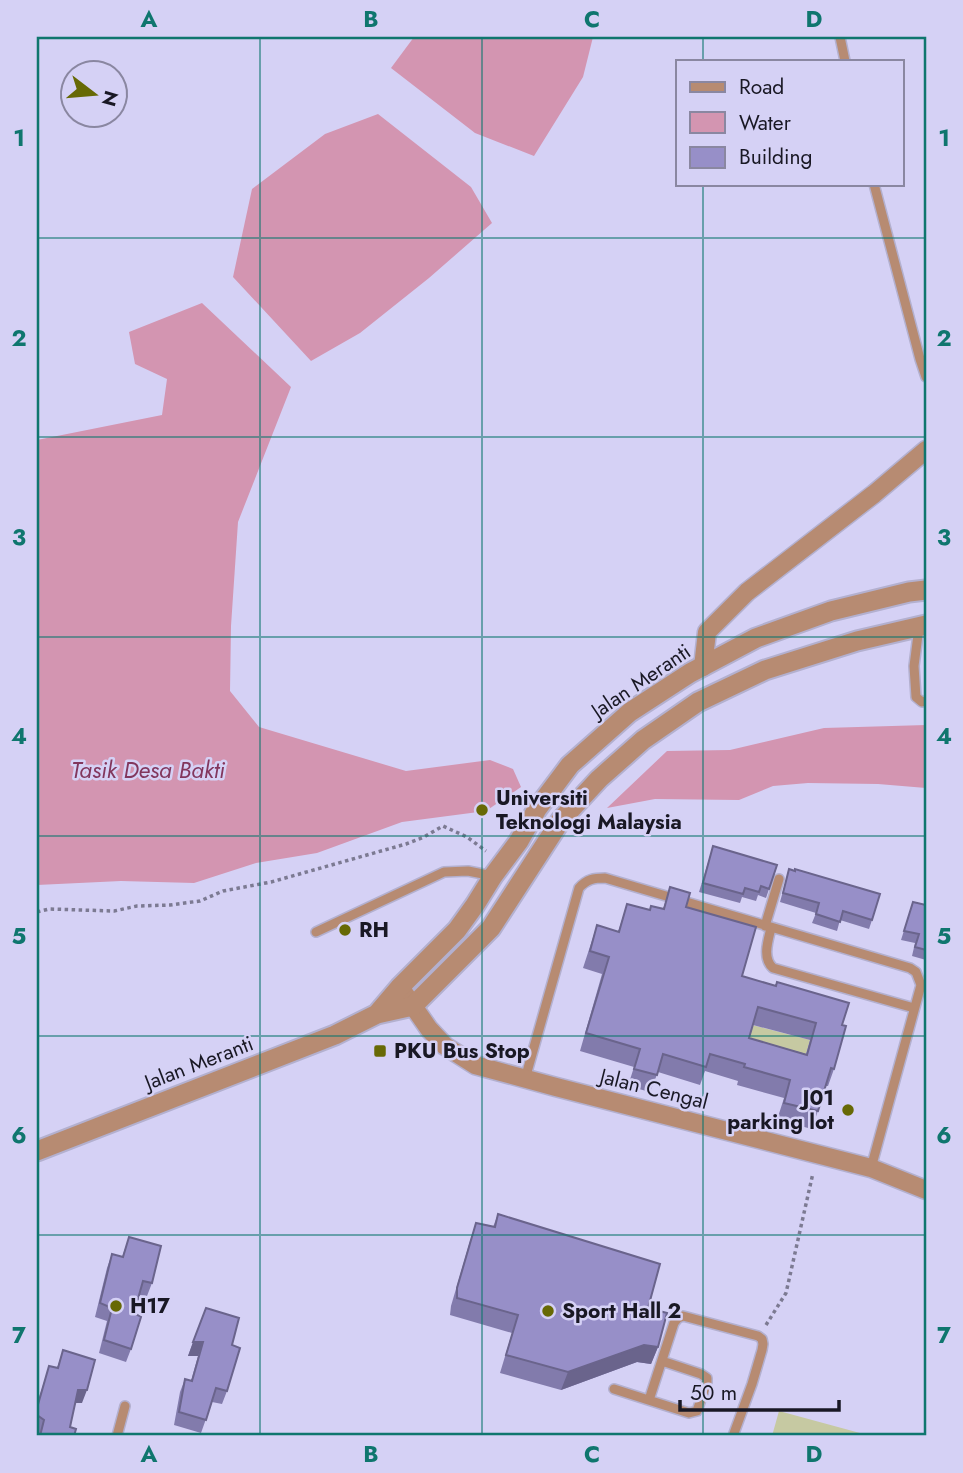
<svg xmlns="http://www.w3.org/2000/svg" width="963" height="1473" font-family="Jost,sans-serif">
	<rect width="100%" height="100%" fill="#d5d1f5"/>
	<path fill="#c6c9a2" d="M752,1025L810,1040L801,1072L743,1056Z
		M779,1411L871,1436H772Z"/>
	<path fill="#d395b1" d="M414,37H593L583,77L534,156L475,133L391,68Z
		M378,114L471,187L492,223L429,278L360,333L311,361L233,277L252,189L325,134Z
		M202,303L291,387L238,522L231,626L230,691L259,727L406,771L490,760L513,769L521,787L486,811L402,822L317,853L256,863L194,883L121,881L37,885V440L162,415L167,379L135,364L129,332Z
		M926,725V788L878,784L808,783L773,786L739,800L655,799L607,808L667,751L730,750L824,728Z"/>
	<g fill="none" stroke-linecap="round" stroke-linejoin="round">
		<g stroke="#b3b0cf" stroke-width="12">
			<path id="service" d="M840,37L845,61
				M874,184L920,359L926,377
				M919,627L914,666L916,697L922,702L926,701
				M765,926L779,879
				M771,928C768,941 762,958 773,968L914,1008
				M316,932L444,872L468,871L493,876
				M525,1079L579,888C587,879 594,878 605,878L910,968L916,972L921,985L871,1168
				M614,1389L689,1413L697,1411L707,1382V1378L701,1374L662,1361
				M649,1400L674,1323L678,1318L683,1316L758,1336L762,1339L763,1344L762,1350L752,1384L733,1436
				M117,1436L125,1406"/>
		</g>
		<g stroke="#b3b0cf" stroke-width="21">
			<path id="minor" d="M703,667L707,632L747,592L874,494L926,450
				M400,987L429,1029L445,1046L475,1065L556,1087L871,1168L926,1190"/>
		</g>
		<g stroke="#b3b0cf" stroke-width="23">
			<path id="tertiary" d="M377,1014L400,987L457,930L475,905L493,876L519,841L537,809L570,765L630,712L690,673L756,638L831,611L909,592L926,590
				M37,1151L335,1035L377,1014L413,1006L491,928L561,820L599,779L643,740L698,702L765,670L857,641L926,625"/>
		</g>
		<path stroke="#7c7a92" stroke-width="3.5" stroke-dasharray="3.5 3.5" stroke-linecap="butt" d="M37,912L49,909L114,911L137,906L170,905L200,901L223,891L271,882L406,844L424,837L443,826L467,837L486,851
			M766,1325L786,1293L813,1173"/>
		<use href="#service" stroke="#b78b72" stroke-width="9"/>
		<use href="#minor" stroke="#b78b72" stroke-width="18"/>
		<use href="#tertiary" stroke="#b78b72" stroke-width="19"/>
	</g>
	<path fill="#827bac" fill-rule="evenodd" d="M713,846L777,865L766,898L758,895L756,901L742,897L740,903L699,892Z
		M789,869L872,920L869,929L840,920L837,931L812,923L816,913L780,902Z
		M670,887L742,976L842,1025L834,1069L828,1086H826L812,1129L777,1120L784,1098L737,1085L738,1081L705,1071L700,1085L658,1072L650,1092L628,1086L634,1067L580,1051L602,974L583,968L597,925L618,932L627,904L649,910L663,909ZM753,1025L810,1040L806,1054L749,1038Z
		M913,902L926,905V960L912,956L915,943L901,940Z
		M498,1214L648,1308L658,1347L651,1364L637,1362L561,1390L500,1373L512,1333L450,1315L451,1306L470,1241L476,1223L493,1227Z
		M129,1237L152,1283L147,1296L139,1295L134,1313L131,1349L126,1362L99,1353L107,1321L95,1317L107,1268L112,1254L122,1257Z
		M206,1308L232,1345L227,1391L222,1404L212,1402L201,1433L174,1425L180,1392L185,1379L191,1381L198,1356H188Z
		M63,1350L82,1403H75L70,1427L74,1436H38L39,1433L37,1432V1404L49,1366L57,1368Z"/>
	<path fill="#6a648c" d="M193,1342H203L198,1356H188Z
		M644,1345L658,1347L651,1364L637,1362L561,1390L568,1372Z
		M78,1390H87L82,1403H73Z"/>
	<path fill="#978fc8" stroke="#6a648c" stroke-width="2" fill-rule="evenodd" d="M713,846L777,865L769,889L761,886L759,892L745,888L743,894L703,883Z
		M789,869L795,871V869L880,894L872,920L843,911L840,922L816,914L819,903L783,893Z
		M670,887L690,893L686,907L756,927L742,976L776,986L777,982L849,1003L842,1025L846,1026L834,1069L831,1068L818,1111L784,1103L790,1080L744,1067L745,1064L710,1054L706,1067L663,1054L657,1075L634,1069L640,1049L586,1033L609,957L590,951L597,925L619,932L627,904L650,910L651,906L664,909ZM758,1007L816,1023L807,1055L749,1038Z
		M913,902L926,905V950L915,947L919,934L904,931Z
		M498,1214L660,1264L648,1308L667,1313L658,1347L644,1345L568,1372L506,1355L518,1315L457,1298V1288L476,1223L495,1227Z
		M129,1237L161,1246L152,1283L143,1281L134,1313L141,1317L131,1349L104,1340L112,1308L100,1303L112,1254L123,1257Z
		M206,1308L239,1318L232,1345L240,1348L227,1391L216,1388L206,1420L179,1412L185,1379L192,1381L203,1342H193Z
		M63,1350L95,1360L87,1390H78L70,1427L76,1429L74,1436H40L44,1420L37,1415V1408L49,1366L58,1368Z"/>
	<path fill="none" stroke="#0f766e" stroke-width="2" stroke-opacity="0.55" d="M260,37V1436M482,37V1436M703,37V61M703,184V1436M37,238H926M37,437H926M37,637H926M37,836H926M37,1036H926M37,1235H926"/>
	<g fill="#676905" stroke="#d5d1f5" stroke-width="2.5">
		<circle cx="482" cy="810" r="7"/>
		<circle cx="345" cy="930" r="7"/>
		<rect x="373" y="1044" width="14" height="14" rx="3.5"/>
		<circle cx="848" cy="1110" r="7"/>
		<circle cx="116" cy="1306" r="7"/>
		<circle cx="548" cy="1311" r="7"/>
	</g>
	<g text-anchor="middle" stroke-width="5" stroke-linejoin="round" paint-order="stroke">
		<g font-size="21" fill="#191824" stroke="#d5d1f5">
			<text transform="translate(641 681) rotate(-34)" y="7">Jalan Meranti</text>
			<text transform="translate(199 1063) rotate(-21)" y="7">Jalan Meranti</text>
			<text transform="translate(654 1089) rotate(14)" y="7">Jalan Cengal</text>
		</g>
		<g font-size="21" font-weight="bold" fill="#191824" stroke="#d5d1f5" text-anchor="start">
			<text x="496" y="805">Universiti<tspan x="496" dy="24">Teknologi Malaysia</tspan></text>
			<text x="359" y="937">RH</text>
			<text x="394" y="1058">PKU Bus Stop</text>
			<text x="834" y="1105" text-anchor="end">J01<tspan x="834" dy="24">parking lot</tspan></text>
			<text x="130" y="1313">H17</text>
			<text x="562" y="1318">Sport Hall 2</text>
		</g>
		<g font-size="23" font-style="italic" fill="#82365d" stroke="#d5d1f5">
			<text x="148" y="778">Tasik Desa Bakti</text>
		</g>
	</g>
	<rect width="963" height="1473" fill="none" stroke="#d5d1f5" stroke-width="77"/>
	<rect x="676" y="60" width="228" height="126" fill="#d5d1f5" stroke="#8a87a1" stroke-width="2"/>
	<rect x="690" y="82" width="35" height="10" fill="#b78b72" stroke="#8a87a1" stroke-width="2"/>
	<text x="739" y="94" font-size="21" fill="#191824">Road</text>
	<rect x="690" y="112" width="35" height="21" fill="#d395b1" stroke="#8a87a1" stroke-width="2"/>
	<text x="739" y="130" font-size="21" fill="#191824">Water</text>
	<rect x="690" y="147" width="35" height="21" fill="#978fc8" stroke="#8a87a1" stroke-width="2"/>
	<text x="739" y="164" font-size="21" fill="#191824">Building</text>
	<g transform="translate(94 94) rotate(106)"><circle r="33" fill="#d5d1f5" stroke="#8a87a1" stroke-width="2"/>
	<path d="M0-5L12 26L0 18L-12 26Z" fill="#676905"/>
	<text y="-10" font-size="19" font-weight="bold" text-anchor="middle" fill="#191824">N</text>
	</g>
	<path d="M680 1400v10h159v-10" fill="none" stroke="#191824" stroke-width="3.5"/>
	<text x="690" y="1400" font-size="21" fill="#191824" stroke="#d5d1f5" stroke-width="5" paint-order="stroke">50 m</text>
	<rect x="38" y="38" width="887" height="1396" fill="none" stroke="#0f766e" stroke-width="2.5"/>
	<g font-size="23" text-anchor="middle" font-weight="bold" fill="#0f766e">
		<text x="149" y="27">A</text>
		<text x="371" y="27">B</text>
		<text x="592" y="27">C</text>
		<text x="814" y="27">D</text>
		<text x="19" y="146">1</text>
		<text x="944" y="146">1</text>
		<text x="19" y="346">2</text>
		<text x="944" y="346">2</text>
		<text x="19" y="545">3</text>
		<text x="944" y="545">3</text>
		<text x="19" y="744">4</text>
		<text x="944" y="744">4</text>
		<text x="19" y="944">5</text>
		<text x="944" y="944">5</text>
		<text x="19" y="1143">6</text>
		<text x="944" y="1143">6</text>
		<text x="19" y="1343">7</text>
		<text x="944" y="1343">7</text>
		<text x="149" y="1462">A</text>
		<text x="371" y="1462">B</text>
		<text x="592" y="1462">C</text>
		<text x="814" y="1462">D</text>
	</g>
</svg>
